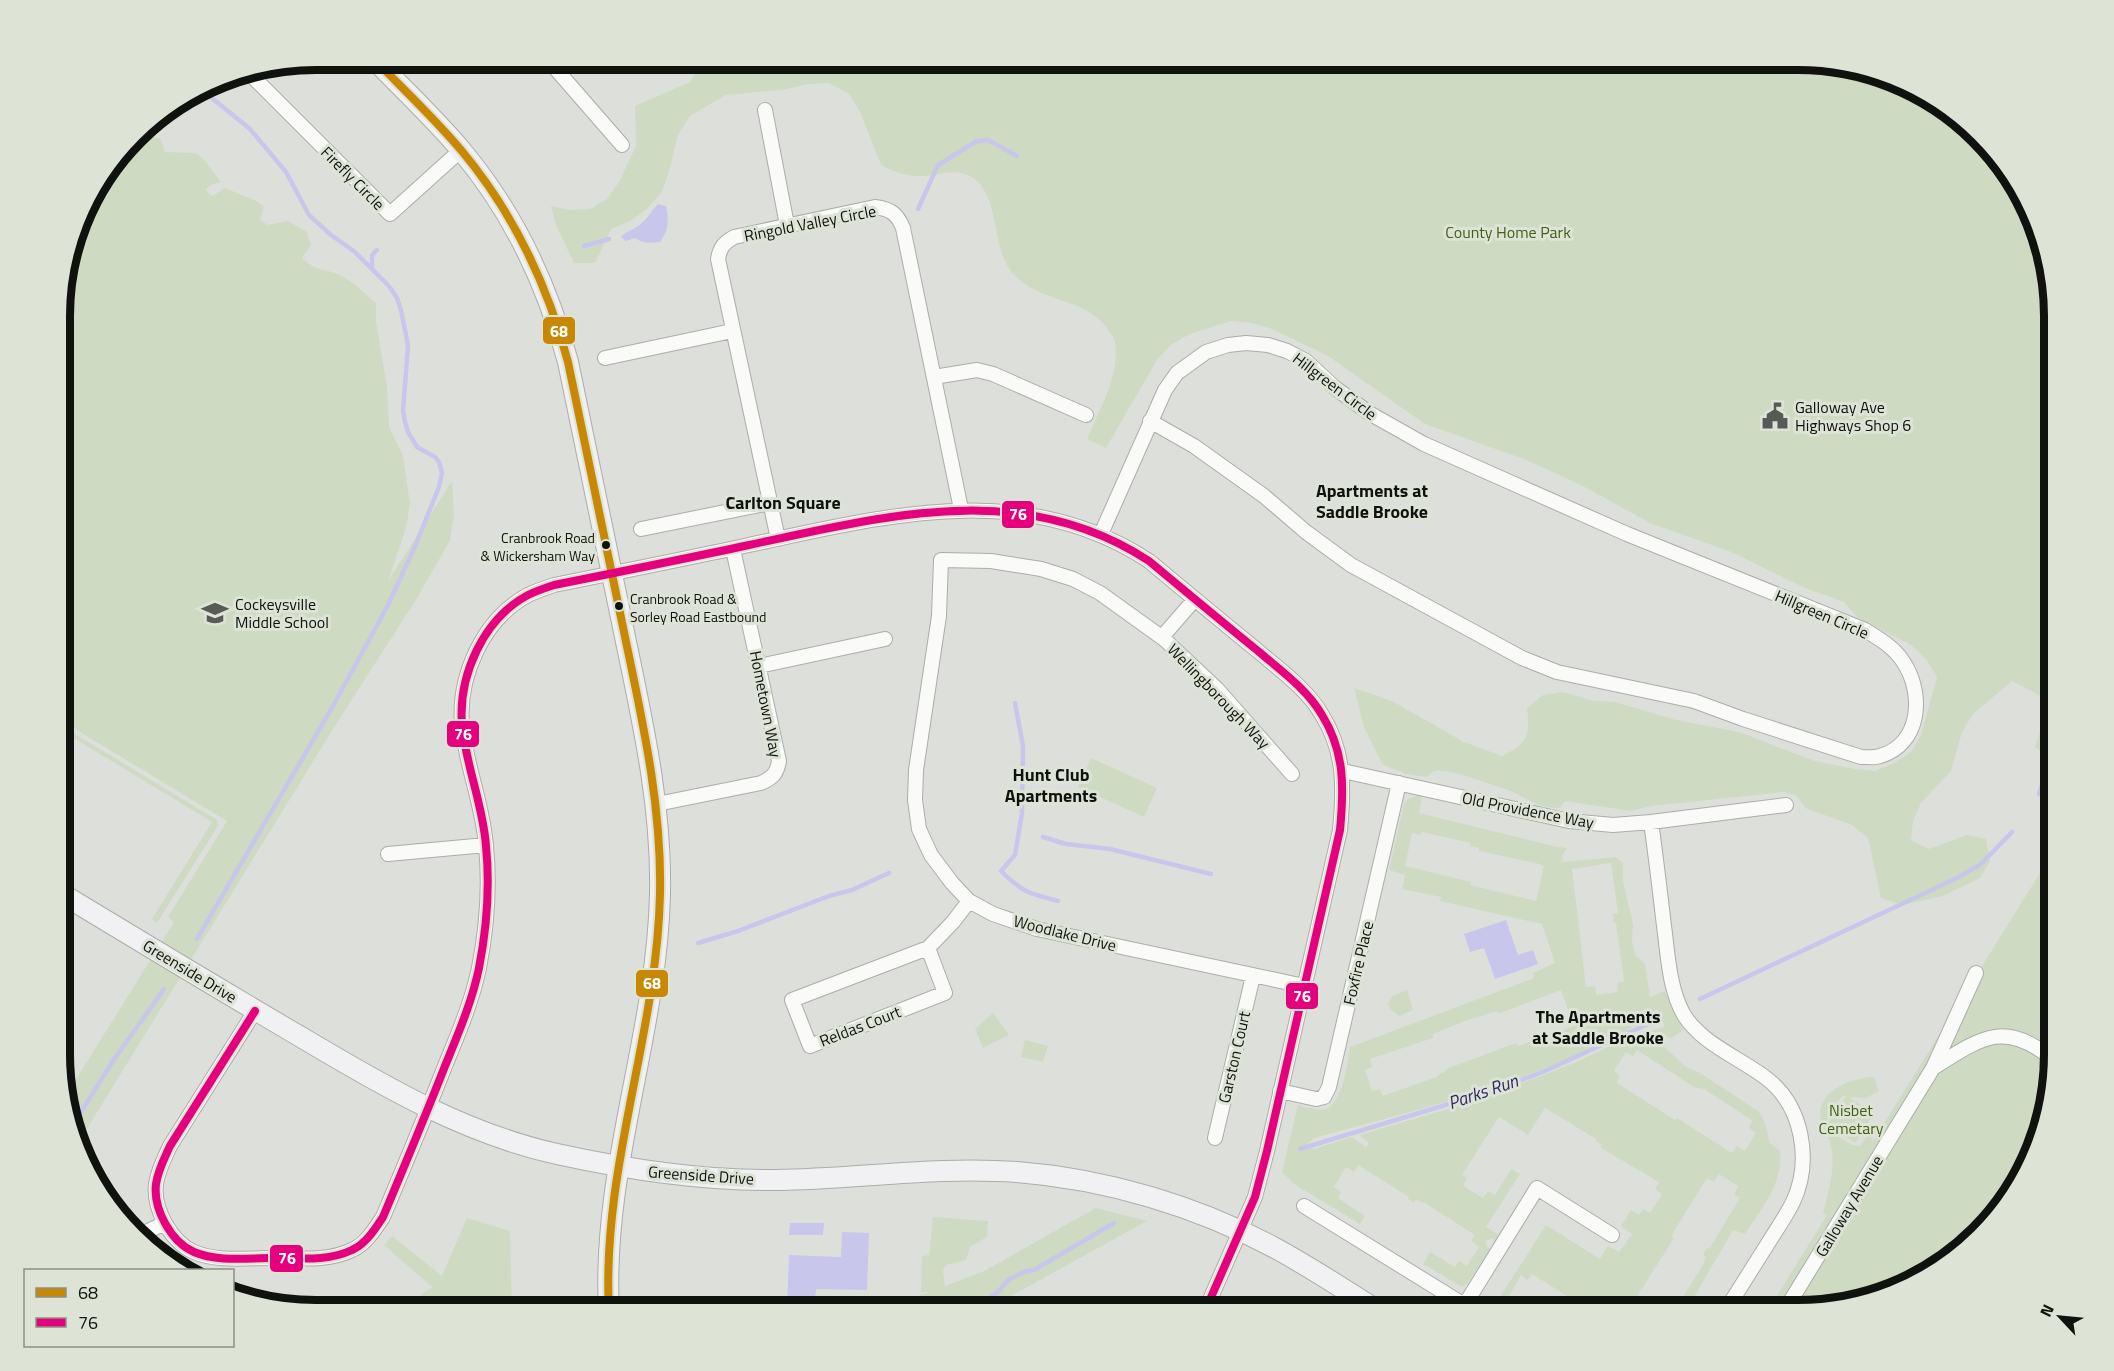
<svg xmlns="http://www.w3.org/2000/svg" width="2114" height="1371" font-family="'Titillium Web',sans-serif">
	<rect width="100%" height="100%" fill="#dde0da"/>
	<path fill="#cfdac3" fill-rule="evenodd" d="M703,60H1798L1880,74L1940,103L2020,189L2053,300V756L2051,761L2035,747L2050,701L2012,681L1973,714L1962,732L1951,771L1921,803L1913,821L1911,840L1929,849L1967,835L1986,839L1990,861L1980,878L1943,896L1902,905L1881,898L1868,838L1852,825L1805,808L1797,796L1784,792L1651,806L1631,811L1565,801L1560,808C1535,808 1524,795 1502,788C1490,784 1445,767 1434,771C1431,773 1429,775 1427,777L1406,774L1382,764L1364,727L1354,688L1392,701L1464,742L1502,756C1528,743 1530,736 1527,708L1543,695L1563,692L1594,701L1615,702L1676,720L1739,732L1815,761L1855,769L1875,771L1894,763L1911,752L1921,735L1937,677L1926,659L1911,645L1857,617L1844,602L1805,588L1729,551L1652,524L1581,485L1524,459L1425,424L1328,356L1272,329L1252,323L1231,321L1190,334L1172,344L1157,360L1106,448L1087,439C1099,410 1120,376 1115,343C1115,339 1111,335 1109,331C1088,298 1043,303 1016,277C991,253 1001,210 980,184C977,180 970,176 965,174C955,169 932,176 920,176C905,176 894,172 881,165L860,112L849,94L829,83L808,84L787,89L726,95L690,116L678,135L668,175L661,193L647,209L630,221L611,229L595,263H574L556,225L551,206L570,210L590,209L607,199L619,182L636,146L635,106L690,82Z
		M137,137H155L161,139L165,152L196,153L204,160L221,182L211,185L206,189L209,194L213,196L225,188L254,200L264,206L260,220L268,225L287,221L306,231L311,245L302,258C319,274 325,267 341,276C354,282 365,294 376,303V322L387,387L389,427L403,456L410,504L406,528L388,581L452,481L454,515L450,540L419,595L338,721L80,1140L65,1097L174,922L168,917L227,821L62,721V283L87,203Z
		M62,726L217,820L218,825L216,829L157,923L152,919L212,822L62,731Z
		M1091,758L1157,788L1144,817L1078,787Z
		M1419,795L1422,797L1419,813L1553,846L1567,848L1562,856L1563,862L1616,857L1623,863V881L1633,925L1632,940L1635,955L1645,964L1650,997L1665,991C1670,1005 1675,1017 1684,1030L1671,1038L1665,1036L1661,1044L1686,1067L1700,1073L1758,1111C1766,1122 1767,1131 1770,1143L1780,1151C1784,1182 1761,1209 1745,1234L1733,1230L1686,1311H1674L1703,1265L1706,1257L1703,1255L1707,1248L1709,1249L1740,1198L1734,1194L1738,1186L1719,1174L1714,1182L1707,1178L1676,1228L1672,1236L1674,1238L1638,1295L1644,1299L1640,1306L1647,1311L1589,1310L1532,1274L1528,1280L1521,1275L1509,1296L1515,1300L1512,1306L1518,1311H1497L1493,1308L1546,1225L1600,1259L1608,1246L1619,1252L1632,1234L1621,1226L1631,1210L1639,1215L1643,1209L1650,1213L1662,1194L1655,1189L1659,1182L1601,1148L1602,1145L1595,1141L1596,1139L1545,1108L1528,1135L1499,1117L1462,1175L1467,1178L1463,1186L1483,1198L1488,1191L1495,1195L1511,1169L1520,1174L1486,1227L1499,1235L1495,1243L1493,1238L1485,1241L1487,1247L1490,1249L1468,1283L1462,1287L1423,1264L1430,1252L1455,1267L1459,1261L1467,1266L1479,1247L1471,1241L1475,1235L1425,1203L1416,1200L1414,1203L1408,1199L1409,1197L1358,1165L1354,1172L1346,1167L1334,1187L1341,1192L1338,1198L1365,1216L1360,1224L1294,1184L1282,1172L1298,1105C1306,1107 1318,1111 1326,1109C1342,1104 1348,1061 1350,1047L1534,978L1533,973L1555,963L1542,924L1440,901L1441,897L1402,889L1405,875L1389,870L1404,804L1408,799ZM1422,832L1471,843L1470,846L1479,848V851L1536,863L1544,866L1536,901L1470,885L1471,882L1405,866L1412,833L1420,835ZM1611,863L1618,913L1613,914L1614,923H1616L1624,981L1617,983L1618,992L1596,995L1595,986L1586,987L1572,869ZM1561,990L1574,1026L1518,1046L1516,1043L1446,1069V1071L1439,1074V1076L1383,1096L1380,1089L1372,1091L1365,1070L1372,1067L1370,1059L1433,1038V1034L1462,1022L1497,1011L1498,1014ZM1657,1009L1665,1027L1631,1036L1574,1063L1482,1099L1359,1135L1369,1143L1366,1147L1352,1137L1314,1149L1307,1145L1314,1138C1417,1110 1523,1085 1619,1035C1633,1028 1645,1018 1657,1009ZM1637,1050L1694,1087L1704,1089L1753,1121L1749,1128L1756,1133L1745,1151L1737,1146L1732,1153L1677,1118L1675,1120L1617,1083L1620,1076L1614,1071L1626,1052L1633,1056Z
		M2053,852V1071L2040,1137L2011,1197L1925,1277L1814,1310H1768L1827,1215L1823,1214C1828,1192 1836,1168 1831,1146C1829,1136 1820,1126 1820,1115C1820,1089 1853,1078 1874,1077L1879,1091L1866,1098L1849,1097L1874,1114L1855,1143L1827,1125L1846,1096H1843C1833,1106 1826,1115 1827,1129L1852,1145L1860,1146L1869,1134L1873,1141Z
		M1407,990L1413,1010L1400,1016L1391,1010L1388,1005L1392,996Z
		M993,1013L1009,1035L983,1048L975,1029Z
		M1025,1040L1048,1046L1043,1062L1021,1057Z
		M1096,1208L1147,1221L984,1311H868L931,1292H921L922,1256L929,1255L933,1217L988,1221L987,1237L970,1247L966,1260L946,1265L943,1271L945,1286L984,1271Z
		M467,1218L510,1231L512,1311H399L432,1287L384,1245L392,1236L442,1276Z"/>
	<path fill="#c9c6eb" d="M658,204L666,206C669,220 669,230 660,242C651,243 643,244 635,238L626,241L621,237C627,230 636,229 642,223C648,218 652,210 658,204Z
		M1506,920L1518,955L1533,950L1538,964L1495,979L1484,948L1470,952L1464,934Z
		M790,1223H824L823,1235H789Z
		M842,1232L869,1233L867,1290L816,1289L814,1311H787L789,1255L841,1257Z"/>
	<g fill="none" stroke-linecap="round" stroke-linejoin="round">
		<path stroke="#c9c6eb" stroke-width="4.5" d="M918,209L938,165L977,141L988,140L1017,156
			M584,246L609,239
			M372,269V255L377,250
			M1015,703L1023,746L1022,813L1015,855L1001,871C1022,892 1030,894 1058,901
			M2039,794L2053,752
			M1043,837L1066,844L1110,849L1211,874
			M197,939L333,706L388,605L416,544L439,487L442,473L439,462L435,457L417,447L408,432L405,422L403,411L408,345L401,310L397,298L389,286L355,252L331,235L309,215L286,172L250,129L202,90
			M698,943L738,931L829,896L852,890L889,873
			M1700,999L1959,877L1981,864L2012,832
			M74,1123L113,1061L164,989
			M1300,1149L1495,1090L1545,1071L1661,1018
			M969,1311L998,1292L1008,1280L1024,1272L1034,1270L1114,1223"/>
		<g stroke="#aaada8" stroke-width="16">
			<path id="street" d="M548,60L622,145
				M249,73L390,214L461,150
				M765,110L787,225
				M605,358L732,331
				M934,377L977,370L993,374L1086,415
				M641,529L770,503
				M1101,534L1165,390L1177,373L1206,352L1228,345L1246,343L1268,345L1287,351L1306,361L1334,387L1369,413L1424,444L1627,534L1865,630C1880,639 1895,648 1904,663C1924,694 1921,744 1880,756C1874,758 1867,757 1861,757L1743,719L1694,701L1557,672L1522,658L1351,565L1306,532L1264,496L1194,446L1150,421
				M778,539L718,259C720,247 724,243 734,237L875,207C890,209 897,213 903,228L961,509
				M1162,637L1195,599
				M759,666L885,639
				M1343,771L1569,821L1613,825L1651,822L1786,805
				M1292,774L1217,689L1164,639L1100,593L1073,579L1041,569L991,561L941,560L939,616L916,770L915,800L919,829L931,855L952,883L969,901L993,914L1037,929L1304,986
				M657,804L761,783C772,778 777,774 779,761L733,549
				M1651,822C1656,857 1660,892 1664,926C1668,955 1669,989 1684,1015C1702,1044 1740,1058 1766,1078C1803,1106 1812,1161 1793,1202C1787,1214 1779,1226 1772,1237C1757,1261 1741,1286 1726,1310
				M388,854L486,845
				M928,948L945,993L810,1046L792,1000L928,948L953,922L969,901
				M255,1011L170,1146C164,1159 158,1170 156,1184C153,1209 171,1242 194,1252C217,1262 247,1258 271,1258C299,1258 327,1262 352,1250C366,1244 375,1229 383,1217C404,1167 425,1117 445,1066C458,1034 472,1002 479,968C487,927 490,886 486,846C483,805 466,766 462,725C458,676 483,619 528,595C536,591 545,588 554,585C619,572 684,559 749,545C885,516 1023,478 1149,561C1185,591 1221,621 1258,651C1280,670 1307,689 1322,715C1345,752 1344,788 1340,830L1267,1151L1255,1197L1205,1311
				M1933,1068C1979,1039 2005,1018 2053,1060
				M1280,1091L1316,1099L1324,1097L1329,1087L1399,783
				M1215,1138L1253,976
				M1304,1206L1474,1311
				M142,1234L165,1223
				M1785,1310L1933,1068L1976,973
				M1461,1311L1537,1188L1612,1235"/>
		</g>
		<g stroke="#aaada8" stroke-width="22">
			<path id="secondary" d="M375,60C404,90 434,118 461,150C513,212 547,283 568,362C587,452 605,542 624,632C642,719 662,805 660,894C657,1035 601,1169 609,1311
				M62,894C143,943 224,992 306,1040C385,1087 466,1134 557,1154C630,1170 702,1181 776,1180C857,1179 936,1166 1017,1172C1106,1179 1197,1206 1275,1248C1310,1267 1344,1289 1378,1311"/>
		</g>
		<use href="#street" stroke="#fafaf9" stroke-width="14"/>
		<use href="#secondary" stroke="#f1f1f4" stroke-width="20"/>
		<g stroke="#dde4d6" stroke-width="12">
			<path id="bus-1" d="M375,60C404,90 434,118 461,150C513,212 547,283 568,362C587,452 605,542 624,632C642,719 662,805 660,894C657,1035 601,1169 609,1311"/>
		</g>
		<g stroke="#dde4d6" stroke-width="12">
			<path id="bus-2" d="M255,1011L170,1146C164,1159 158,1170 156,1184C153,1209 171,1242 194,1252C217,1262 247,1258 271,1258C299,1258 327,1262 352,1250C366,1244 375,1229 383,1217C404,1167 425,1117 445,1066C458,1034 472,1002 479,968C487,927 490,886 486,846C483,805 466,766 462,725C458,676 483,619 528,595C536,591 545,588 554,585C619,572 684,559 749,545C885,516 1023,478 1149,561C1185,591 1221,621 1258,651C1280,670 1307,689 1322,715C1345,752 1344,788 1340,830L1267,1151L1255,1197L1205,1311"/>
		</g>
		<use href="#bus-1" stroke="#c98803" stroke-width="8"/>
		<use href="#bus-2" stroke="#e5007d" stroke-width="8"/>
	</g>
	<defs>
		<g id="civic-bare" transform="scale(2.07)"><path d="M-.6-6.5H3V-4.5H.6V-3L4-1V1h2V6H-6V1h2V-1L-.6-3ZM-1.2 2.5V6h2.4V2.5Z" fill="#575a55" stroke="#dde4d6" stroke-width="2.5" paint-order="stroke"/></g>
		<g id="school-bare" transform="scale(2.07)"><path d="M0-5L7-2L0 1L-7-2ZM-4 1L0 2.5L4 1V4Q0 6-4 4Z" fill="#575a55" stroke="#dde4d6" stroke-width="2.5" paint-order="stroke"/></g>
	</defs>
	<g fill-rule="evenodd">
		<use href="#civic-bare" x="1775" y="416"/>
		<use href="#school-bare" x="215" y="613"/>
	</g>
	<g fill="#0f120d" stroke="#dde4d6" stroke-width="2">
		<circle cx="606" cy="545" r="5"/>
		<circle cx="619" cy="606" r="5"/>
	</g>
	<g text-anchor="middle" stroke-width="6" stroke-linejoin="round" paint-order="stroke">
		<g font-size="14" fill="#0f120d" stroke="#dde4d6" text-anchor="end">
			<text x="595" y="543">Cranbrook Road<tspan x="595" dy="18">&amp; Wickersham Way</tspan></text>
			<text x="630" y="604" text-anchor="start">Cranbrook Road &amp;<tspan x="630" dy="18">Sorley Road Eastbound</tspan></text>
		</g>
		<g font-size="16" fill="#0f120d" stroke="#dde4d6">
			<text transform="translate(353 178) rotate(45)" y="6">Firefly Circle</text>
			<text transform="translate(810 223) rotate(-11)" y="6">Ringold Valley Circle</text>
			<text transform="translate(1335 386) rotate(37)" y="6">Hillgreen Circle</text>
			<text transform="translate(1822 614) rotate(23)" y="6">Hillgreen Circle</text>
			<text transform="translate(1219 696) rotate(46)" y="6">Wellingborough Way</text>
			<text transform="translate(766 704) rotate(79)" y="6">Hometown Way</text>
			<text transform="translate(1528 810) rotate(11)" y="6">Old Providence Way</text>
			<text transform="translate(1065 933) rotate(14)" y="6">Woodlake Drive</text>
			<text transform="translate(1358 963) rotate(-77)" y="6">Foxfire Place</text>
			<text transform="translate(190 971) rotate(31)" y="6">Greenside Drive</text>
			<text transform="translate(860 1026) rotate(-21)" y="6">Reldas Court</text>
			<text transform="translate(1234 1057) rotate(-77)" y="6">Garston Court</text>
			<text transform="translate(701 1175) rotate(4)" y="6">Greenside Drive</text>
			<text transform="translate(1849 1206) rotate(-59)" y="6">Galloway Avenue</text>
		</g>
		<g font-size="16" fill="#416016" stroke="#dde4d6">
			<text x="1508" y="238">County Home Park</text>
			<text x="1851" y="1116">Nisbet<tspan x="1851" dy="18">Cemetary</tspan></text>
		</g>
		<g font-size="16" fill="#0f120d" stroke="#dde4d6" text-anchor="start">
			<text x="1795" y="413">Galloway Ave<tspan x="1795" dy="18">Highways Shop 6</tspan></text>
			<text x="235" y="610">Cockeysville<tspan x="235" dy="18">Middle School</tspan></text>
		</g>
		<g font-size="18" font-weight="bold" fill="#0f120d" stroke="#dde4d6">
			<text x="1372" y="497">Apartments at<tspan x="1372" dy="21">Saddle Brooke</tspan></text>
			<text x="783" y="509">Carlton Square</text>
			<text x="1051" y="781">Hunt Club<tspan x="1051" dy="21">Apartments</tspan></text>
			<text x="1598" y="1023">The Apartments<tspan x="1598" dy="21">at Saddle Brooke</tspan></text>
		</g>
		<g font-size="18" font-style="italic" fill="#332665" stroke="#dde4d6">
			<text transform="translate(1483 1092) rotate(-19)" y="6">Parks Run</text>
		</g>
	</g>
	<path d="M0 0H2114V1371H0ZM316 70H1798A246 246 0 0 1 2044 316V1054A246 246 0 0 1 1798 1300H316A246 246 0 0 1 70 1054V316A246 246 0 0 1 316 70Z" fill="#dde4d6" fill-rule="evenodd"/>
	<path fill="none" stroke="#0f120d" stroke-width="8" d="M316 70H1798A246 246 0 0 1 2044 316V1054A246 246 0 0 1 1798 1300H316A246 246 0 0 1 70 1054V316A246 246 0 0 1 316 70Z"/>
	<g stroke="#dde4d6" stroke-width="2">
		<rect x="542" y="316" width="34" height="29" rx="6" fill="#c98803"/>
		<rect x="1001" y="500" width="34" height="29" rx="6" fill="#e5007d"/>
		<rect x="446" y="720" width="34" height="28" rx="6" fill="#e5007d"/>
		<rect x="635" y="969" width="34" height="29" rx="6" fill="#c98803"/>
		<rect x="1285" y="982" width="34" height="28" rx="6" fill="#e5007d"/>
		<rect x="269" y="1244" width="35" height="29" rx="6" fill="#e5007d"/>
	</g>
	<g font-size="16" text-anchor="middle" font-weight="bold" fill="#fff">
		<text x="559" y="337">68</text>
		<text x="1018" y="520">76</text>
		<text x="463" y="740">76</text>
		<text x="652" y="989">68</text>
		<text x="1302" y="1002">76</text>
		<text x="287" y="1264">76</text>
	</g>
	<rect x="24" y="1269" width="210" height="78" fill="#dde4d6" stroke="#8b9086" stroke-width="1.5"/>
	<rect x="36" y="1288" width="30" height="9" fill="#c98803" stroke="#8b9086" stroke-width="1.5"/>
	<text x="78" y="1299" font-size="18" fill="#0f120d">68</text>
	<rect x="36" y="1318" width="30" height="9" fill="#e5007d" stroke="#8b9086" stroke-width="1.5"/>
	<text x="78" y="1329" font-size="18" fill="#0f120d">76</text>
	<g transform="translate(2060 1317) rotate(296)" stroke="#dde4d6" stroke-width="4.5" paint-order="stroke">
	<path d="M0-4.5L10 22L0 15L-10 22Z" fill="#0f120d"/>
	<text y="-9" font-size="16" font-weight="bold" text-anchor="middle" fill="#0f120d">N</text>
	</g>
</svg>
